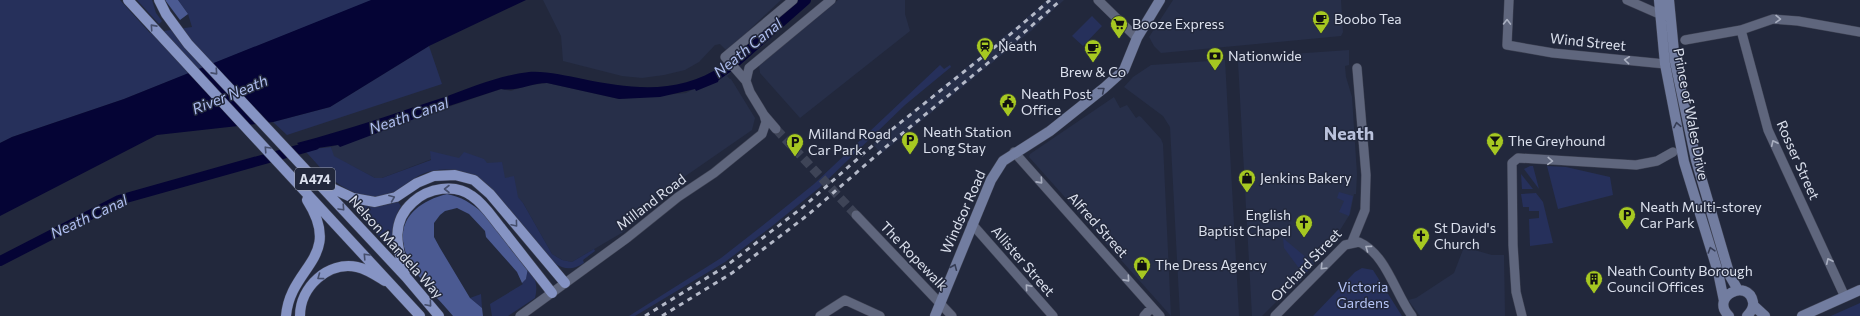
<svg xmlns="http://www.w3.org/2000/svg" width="1860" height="316" font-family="Commissioner,sans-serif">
	<rect width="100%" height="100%" fill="#22283c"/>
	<path fill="#272f49" d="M543,0H781L748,31L749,33L728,52L720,44L715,45L699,62L685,70L664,75L642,78L622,76L563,61L561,36Z
		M838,0H905V14L910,31L800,118L760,73L759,65Z
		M1047,0H1064L1031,31L881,154L873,144L1023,21Z
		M1173,0H1341L1343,32L1341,36L1161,53L1154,46L1149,37Z
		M1349,50V65L1345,66L1346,77L1352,97L1357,174L1356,194H1354L1350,214L1332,243L1304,275L1303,273L1299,276L1302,280L1293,287L1292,286L1262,316H1252L1238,62L1240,59L1263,56Z
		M1225,60L1239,316H1180L1170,127L1163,116L1124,87L1133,77L1151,65Z
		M728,72L730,74L727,76L730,79L733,78L731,79L755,118L752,130L674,184L619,220L625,231L572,262L562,260L552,254L523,203L488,165L437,157L382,178H375L333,156L331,147L501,89L511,91L525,86L547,83L619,99L686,93Z
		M1114,97L1120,108L1127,105L1136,118L1139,116L1141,117L1161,139L1163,144L1171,316L1029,157L1030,154Z
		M1464,247L1492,255H1504L1505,316H1420L1408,300L1416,298L1454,273Z"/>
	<path fill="#26305b" d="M0,0H120L150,33L192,27L188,14L178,0H373L124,99L12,137L0,143Z
		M137,0H152L156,13L162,21L159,24Z
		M1092,16L1102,26L1083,46L1072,36Z
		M429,46L442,84L287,135L273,122L330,107Z
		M940,65L944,69L950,65L951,67L905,105L819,188L771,227L725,262L635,316H629L721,258L762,226L814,184Z
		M331,147L334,156L375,178H382L431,160L430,151L459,158L464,152L484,159L487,163L502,162L505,178L514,176L518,197L523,203L552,254L562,260L572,262L594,249L595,251L583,260L584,263C573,270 565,270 554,263L491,188C472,170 445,164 420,175C411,180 404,187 394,192C379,199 362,197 347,189C330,181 317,163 304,150Z
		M1530,166H1533L1539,189L1524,169Z
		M1547,166L1566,167L1610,177L1613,195L1558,209Z
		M1521,174L1533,189H1522Z
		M1339,192L1353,196L1349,216L1339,212L1344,201L1337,198Z
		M1536,193L1543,202L1553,243L1530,246L1529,219L1539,218V211H1529V207H1523L1521,194Z
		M398,202L401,206C392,221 393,236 394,253L353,207L355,205L375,207Z
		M1283,238L1314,264L1304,275L1284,248Z
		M528,268C536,277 538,287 535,298L508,316H492L490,304L523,284L522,283L526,279Z
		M1362,268L1373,270L1402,316H1313L1355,272Z
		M481,294L482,308L470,298Z
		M1860,303V316H1831L1833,315Z"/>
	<path fill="#4b5a92" d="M165,0H178L188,14L180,20Z
		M447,194C484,201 506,241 528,268L526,279L522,283L517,272L486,237L485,231L469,214L457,208L445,211L440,215L434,223V237L440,248L470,298L482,308L483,316H453C438,298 419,281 409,260C391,225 414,202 447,194Z"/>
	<path fill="#050435" d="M371,0H526L429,46L330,107L273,122L157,135L0,216V143L12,137L124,99Z
		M723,65L728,72L719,78L718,82L696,91L695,89L660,97L619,99L547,83C531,83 517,92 501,89L446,107L340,147L338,145L304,150L297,143C347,130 396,113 445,97C472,87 500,75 529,72C547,71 566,76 583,79C632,89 680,95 723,65Z"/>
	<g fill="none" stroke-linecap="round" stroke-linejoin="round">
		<path stroke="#050435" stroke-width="10" d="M716,76L737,61L806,0
			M0,261L119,200L315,145"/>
		<path stroke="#3e4457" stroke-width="9" stroke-dasharray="9 4.5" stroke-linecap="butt" d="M776,129L856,215"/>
		<g stroke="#3e4253" stroke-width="10">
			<path id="minor" d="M1098,0L1137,38
				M1509,0L1507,45L1553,53L1665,64
				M1627,0L1659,14
				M1741,30L1768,130L1845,297
				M1685,40L1741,30L1773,19L1798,21L1860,32
				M746,81L749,68L831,0
				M764,115L776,129
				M1014,152L1160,316
				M856,215L952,316
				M972,224L1053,316
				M1352,242L1365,210L1366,175L1357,68
				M520,316L627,238L678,197L714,173L762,134L766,122L764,115L750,92L746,81L725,57L793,0
				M820,316L845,300L880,316
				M1144,316L1152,307
				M1275,316L1345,245L1359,242C1386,254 1395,293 1412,316
				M1522,316L1516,292L1513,245L1512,163L1518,158L1636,165L1657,161L1673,152"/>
		</g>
		<g stroke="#3e4253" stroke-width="11">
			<path id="secondary" d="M1659,0L1665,64L1684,162L1718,272L1724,301
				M1669,0L1675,62L1696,160L1730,276L1738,290
				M1753,305L1765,316
				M935,316L991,180L1003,161L1050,131L1104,88L1124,70L1137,38L1160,0
				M1729,316C1709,297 1748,277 1753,302C1754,308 1751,312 1747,316
				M1802,316L1860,290"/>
		</g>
		<g stroke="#3e4253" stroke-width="11">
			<path id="primary" d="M128,0L420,316
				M159,0L166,14L188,44L406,277L439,316
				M321,183L353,198L375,202L396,197L417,183L434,176L455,175L474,180L490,194L565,283
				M405,275C398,249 389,223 413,202C428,188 455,183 472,196C484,204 492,217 501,228C518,250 535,271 552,293
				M286,316C290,266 344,258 307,200
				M300,316C300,287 328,261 357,267C367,269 377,276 385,281"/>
		</g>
		<use href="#minor" stroke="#5f667d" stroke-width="9"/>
		<use href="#secondary" stroke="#727da0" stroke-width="10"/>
		<use href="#primary" stroke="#8694c4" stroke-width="10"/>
		<path stroke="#b4b9c8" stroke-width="3" stroke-dasharray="5 5" stroke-linecap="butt" d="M645,316L726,266L803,207L880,139L1006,38L1050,0
			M662,316L732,273L809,214L887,146L1011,44L1061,0"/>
	</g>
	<defs><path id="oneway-chevron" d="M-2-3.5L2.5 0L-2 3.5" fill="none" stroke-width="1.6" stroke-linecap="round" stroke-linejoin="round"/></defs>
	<g stroke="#a9afc0">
		<use href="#oneway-chevron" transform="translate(1778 19) rotate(1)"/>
		<use href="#oneway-chevron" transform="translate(1507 22) rotate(-89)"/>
		<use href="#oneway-chevron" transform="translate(1627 60) rotate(-174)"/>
		<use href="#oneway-chevron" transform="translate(1774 143) rotate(-115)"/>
		<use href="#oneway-chevron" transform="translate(1550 161) rotate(3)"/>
		<use href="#oneway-chevron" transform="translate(1040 181) rotate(48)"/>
		<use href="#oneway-chevron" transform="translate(1368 248) rotate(-144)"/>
		<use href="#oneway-chevron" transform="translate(1829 261) rotate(-115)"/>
		<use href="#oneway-chevron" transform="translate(1323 267) rotate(134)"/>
		<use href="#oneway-chevron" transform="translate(1127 279) rotate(48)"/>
		<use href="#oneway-chevron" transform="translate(1028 287) rotate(-131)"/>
	</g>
	<g stroke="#454e6c">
		<use href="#oneway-chevron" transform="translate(153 27) rotate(-132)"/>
		<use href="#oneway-chevron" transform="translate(215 72) rotate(48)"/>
		<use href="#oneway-chevron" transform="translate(267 149) rotate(-133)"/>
		<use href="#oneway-chevron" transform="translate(447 189) rotate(180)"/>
		<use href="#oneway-chevron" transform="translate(392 198) rotate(-22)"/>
		<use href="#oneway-chevron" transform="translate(342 208) rotate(47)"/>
		<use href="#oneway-chevron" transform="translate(515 224) rotate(50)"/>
		<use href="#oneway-chevron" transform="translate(366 256) rotate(-133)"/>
		<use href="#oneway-chevron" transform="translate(320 277) rotate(144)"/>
		<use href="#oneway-chevron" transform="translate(429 304) rotate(49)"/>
	</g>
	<g stroke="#363d55">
		<use href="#oneway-chevron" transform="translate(1102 90) rotate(-39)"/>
		<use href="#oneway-chevron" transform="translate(1677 125) rotate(-101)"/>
		<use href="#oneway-chevron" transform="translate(1711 250) rotate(-107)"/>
		<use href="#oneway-chevron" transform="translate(954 267) rotate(-67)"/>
	</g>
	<defs>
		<g id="cafe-pin" transform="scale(0.9)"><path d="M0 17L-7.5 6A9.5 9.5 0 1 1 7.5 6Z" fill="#a6c821" stroke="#22283c"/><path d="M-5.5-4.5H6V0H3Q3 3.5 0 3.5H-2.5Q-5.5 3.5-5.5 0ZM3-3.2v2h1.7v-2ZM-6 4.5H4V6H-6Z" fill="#111"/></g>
		<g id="supermarket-pin" transform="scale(0.9)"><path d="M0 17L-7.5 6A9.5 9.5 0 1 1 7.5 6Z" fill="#a6c821" stroke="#22283c"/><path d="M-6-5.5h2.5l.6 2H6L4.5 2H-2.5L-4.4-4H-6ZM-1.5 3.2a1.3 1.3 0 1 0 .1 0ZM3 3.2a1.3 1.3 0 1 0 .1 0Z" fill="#111"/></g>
		<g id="station-pin" transform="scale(0.9)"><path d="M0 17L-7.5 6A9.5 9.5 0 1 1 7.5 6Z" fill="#a6c821" stroke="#22283c"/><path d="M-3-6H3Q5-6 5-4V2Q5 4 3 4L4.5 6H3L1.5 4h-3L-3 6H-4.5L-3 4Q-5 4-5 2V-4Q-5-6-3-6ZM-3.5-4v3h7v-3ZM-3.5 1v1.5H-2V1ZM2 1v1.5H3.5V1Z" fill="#111"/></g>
		<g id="bank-pin" transform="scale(0.9)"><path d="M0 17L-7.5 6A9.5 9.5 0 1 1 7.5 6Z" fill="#a6c821" stroke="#22283c"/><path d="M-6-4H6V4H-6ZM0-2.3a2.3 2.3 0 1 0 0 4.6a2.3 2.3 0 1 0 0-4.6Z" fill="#111"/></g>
		<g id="civic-pin" transform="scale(0.9)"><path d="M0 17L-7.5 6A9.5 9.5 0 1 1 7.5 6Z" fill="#a6c821" stroke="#22283c"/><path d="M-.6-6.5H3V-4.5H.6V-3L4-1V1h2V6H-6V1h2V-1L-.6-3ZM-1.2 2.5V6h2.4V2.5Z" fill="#111"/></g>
		<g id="parking-pin" transform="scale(0.9)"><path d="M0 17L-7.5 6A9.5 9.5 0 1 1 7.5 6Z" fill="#a6c821" stroke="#22283c"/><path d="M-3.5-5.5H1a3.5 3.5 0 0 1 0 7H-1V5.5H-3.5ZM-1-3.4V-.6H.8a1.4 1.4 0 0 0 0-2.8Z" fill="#111"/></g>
		<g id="bar-pin" transform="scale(0.9)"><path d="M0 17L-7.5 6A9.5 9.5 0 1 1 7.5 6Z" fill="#a6c821" stroke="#22283c"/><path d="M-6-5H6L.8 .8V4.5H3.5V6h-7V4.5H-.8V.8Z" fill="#111"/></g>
		<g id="shop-pin" transform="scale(0.9)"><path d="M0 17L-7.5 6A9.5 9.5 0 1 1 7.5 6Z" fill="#a6c821" stroke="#22283c"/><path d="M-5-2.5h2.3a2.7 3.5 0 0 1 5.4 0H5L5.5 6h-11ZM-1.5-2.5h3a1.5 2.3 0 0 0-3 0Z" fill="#111"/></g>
		<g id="church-pin" transform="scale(0.9)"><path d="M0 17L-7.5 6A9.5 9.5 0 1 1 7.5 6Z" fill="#a6c821" stroke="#22283c"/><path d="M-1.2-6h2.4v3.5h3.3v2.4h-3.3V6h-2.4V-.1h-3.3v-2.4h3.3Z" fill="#111"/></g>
		<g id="building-pin" transform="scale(0.9)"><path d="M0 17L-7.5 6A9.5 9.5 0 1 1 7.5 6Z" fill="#a6c821" stroke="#22283c"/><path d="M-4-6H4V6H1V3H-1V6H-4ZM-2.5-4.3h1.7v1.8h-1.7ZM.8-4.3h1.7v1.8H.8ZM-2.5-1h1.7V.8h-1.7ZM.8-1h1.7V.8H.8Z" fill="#111"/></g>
	</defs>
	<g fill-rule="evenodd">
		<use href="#cafe-pin" x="1321" y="19"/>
		<use href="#supermarket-pin" x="1119" y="24"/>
		<use href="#station-pin" x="985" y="46"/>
		<use href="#cafe-pin" x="1093" y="48"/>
		<use href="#bank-pin" x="1215" y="56"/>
		<use href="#civic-pin" x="1008" y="102"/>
		<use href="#parking-pin" x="910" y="140"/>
		<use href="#bar-pin" x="1495" y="141"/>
		<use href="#parking-pin" x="795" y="142"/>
		<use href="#shop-pin" x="1247" y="178"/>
		<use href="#parking-pin" x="1627" y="215"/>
		<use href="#church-pin" x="1304" y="223"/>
		<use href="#church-pin" x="1421" y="236"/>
		<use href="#shop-pin" x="1142" y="265"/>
		<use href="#building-pin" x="1594" y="279"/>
	</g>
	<g text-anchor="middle" stroke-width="3" stroke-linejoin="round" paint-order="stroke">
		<rect fill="#22283c" stroke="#a4a9b8" stroke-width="1" x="295" y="168" width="40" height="22" rx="3"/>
		<g font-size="13" font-weight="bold" fill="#dbe0ed">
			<text x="315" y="184">A474</text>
		</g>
		<g font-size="14" fill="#dbe0ed" stroke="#22283c" text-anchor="start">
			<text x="1334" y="24">Boobo Tea</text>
			<text x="1132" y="29">Booze Express</text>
			<text x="998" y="51">Neath</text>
			<text x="1228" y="61">Nationwide</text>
			<text x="1093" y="77" text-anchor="middle">Brew &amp; Co</text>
			<text x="1021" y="99">Neath Post<tspan x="1021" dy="16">Office</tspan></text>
			<text x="923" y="137">Neath Station<tspan x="923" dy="16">Long Stay</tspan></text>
			<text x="808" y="139">Milland Road<tspan x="808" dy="16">Car Park</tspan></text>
			<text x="1508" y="146">The Greyhound</text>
			<text x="1260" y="183">Jenkins Bakery</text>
			<text x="1640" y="212">Neath Multi-storey<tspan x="1640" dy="16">Car Park</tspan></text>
			<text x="1291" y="220" text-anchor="end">English<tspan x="1291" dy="16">Baptist Chapel</tspan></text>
			<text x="1434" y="233">St David's<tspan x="1434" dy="16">Church</tspan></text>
			<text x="1155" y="270">The Dress Agency</text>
			<text x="1607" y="276">Neath County Borough<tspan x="1607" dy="16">Council Offices</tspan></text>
		</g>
		<g font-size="14" fill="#dbe0ed" stroke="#22283c">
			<text transform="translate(1588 42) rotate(6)" y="5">Wind Street</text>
			<text transform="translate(1691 114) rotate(79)" y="5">Prince of Wales Drive</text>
			<text transform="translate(1798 160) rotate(66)" y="5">Rosser Street</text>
			<text transform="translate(651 202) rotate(-37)" y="5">Milland Road</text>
			<text transform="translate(963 212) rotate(-66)" y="5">Windsor Road</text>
			<text transform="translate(1098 225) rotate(48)" y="5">Alfred Street</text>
			<text transform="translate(396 247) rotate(48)" y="5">Nelson Mandela Way</text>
			<text transform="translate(914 256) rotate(46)" y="5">The Ropewalk</text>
			<text transform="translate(1023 261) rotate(49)" y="5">Allister Street</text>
			<text transform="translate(1306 265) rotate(-46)" y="5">Orchard Street</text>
		</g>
		<g font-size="14" fill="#b5c4f6" stroke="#22283c">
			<text x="1363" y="292">Victoria<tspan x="1363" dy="16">Gardens</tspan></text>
		</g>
		<g font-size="15" font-style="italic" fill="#afbef0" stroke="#22283c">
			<text transform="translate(748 48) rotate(-39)" y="5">Neath Canal</text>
			<text transform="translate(230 95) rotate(-22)" y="5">River Neath</text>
			<text transform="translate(409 116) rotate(-19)" y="5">Neath Canal</text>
			<text transform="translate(89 217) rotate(-25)" y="5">Neath Canal</text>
		</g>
		<g font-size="18" font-weight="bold" fill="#b9c1db" stroke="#22283c">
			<text x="1349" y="140">Neath</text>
		</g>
	</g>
</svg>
